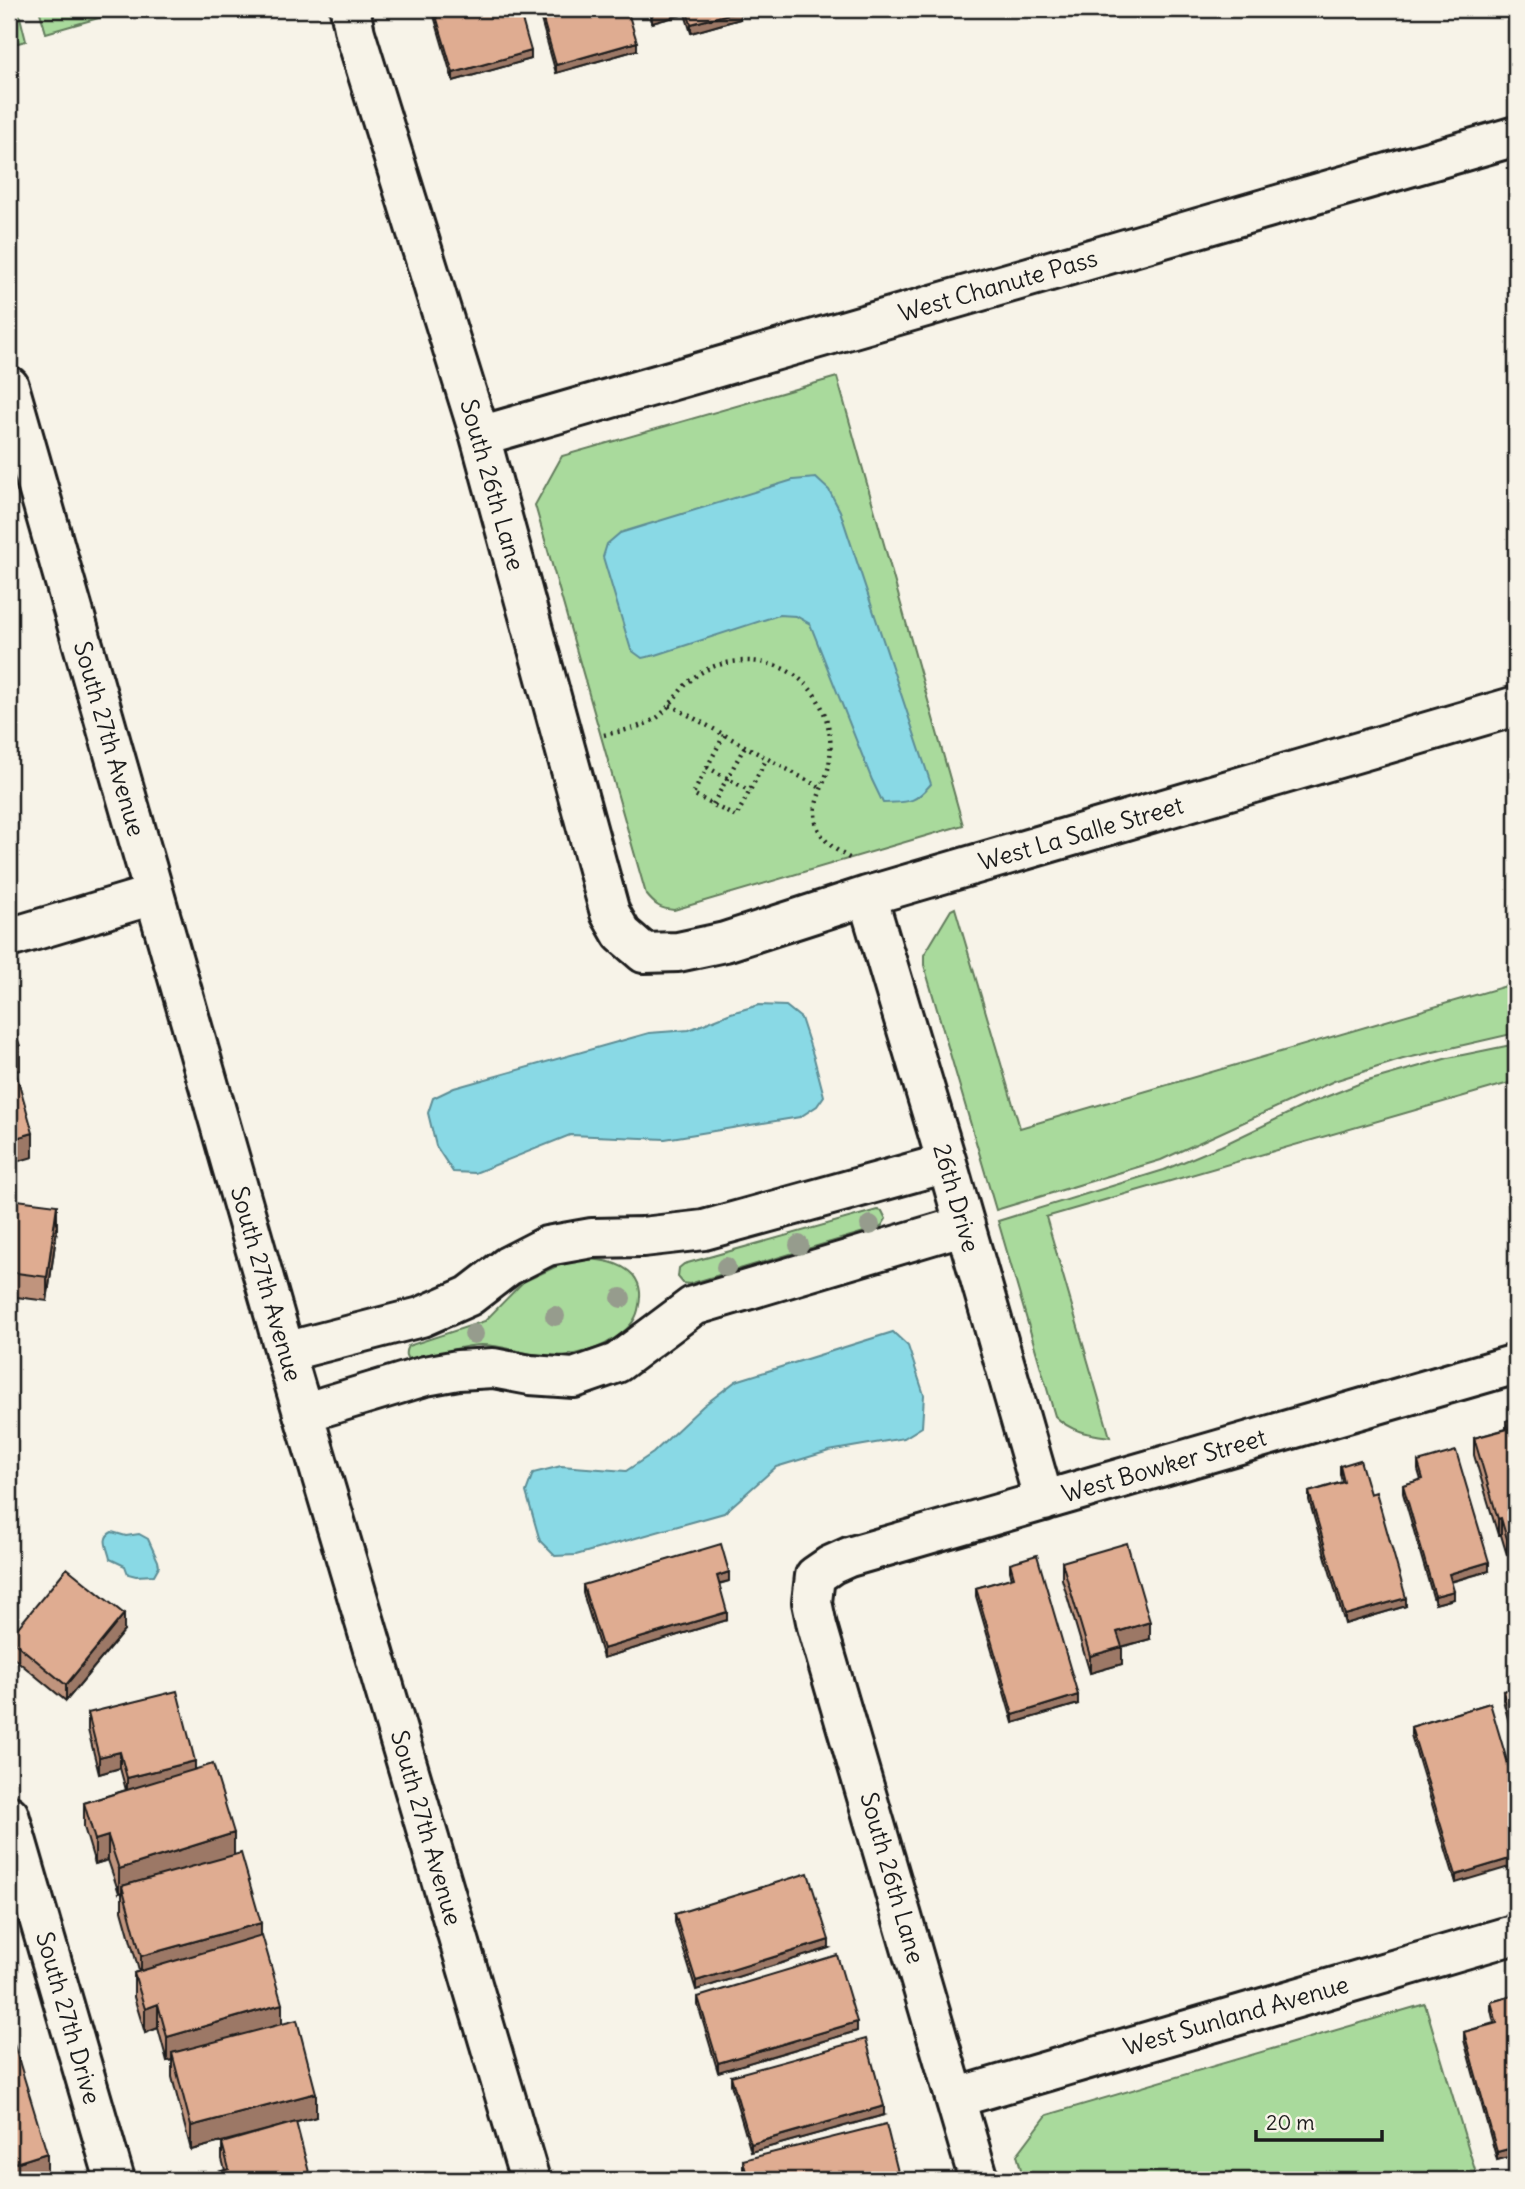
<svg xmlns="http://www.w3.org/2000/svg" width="1525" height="2189" font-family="Delius,sans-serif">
	<rect width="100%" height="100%" fill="#f7f3e8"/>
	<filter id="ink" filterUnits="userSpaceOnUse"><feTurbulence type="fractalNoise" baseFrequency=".0143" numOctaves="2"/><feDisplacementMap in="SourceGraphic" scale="14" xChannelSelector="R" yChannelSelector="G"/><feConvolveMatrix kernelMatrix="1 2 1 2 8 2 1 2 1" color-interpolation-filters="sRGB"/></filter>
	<g filter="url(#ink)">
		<path fill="#a9da9c" stroke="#627b5c" stroke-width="2" d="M9,9H18L26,41L10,45Z
			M39,9H130L46,33Z
			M837,377L963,825L674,910C660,909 655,905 646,894L535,505L562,456Z
			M955,908L1020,1128L1516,983V1033L1403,1059L1334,1081L1161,1160L996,1210L924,965V955L951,910Z
			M1516,1044V1081L1046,1217L1110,1437C1088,1434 1071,1432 1055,1416L998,1221L1164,1170L1221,1146L1308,1104L1361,1083L1448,1058Z
			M877,1210L882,1211L886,1219L881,1227L689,1284L683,1283L678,1277L679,1268L684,1264Z
			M584,1259C601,1260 620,1261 633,1275C642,1286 641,1298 638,1310C635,1323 626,1331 615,1338C592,1354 560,1359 533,1354C516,1351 499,1345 481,1345C458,1346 435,1355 413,1361C405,1359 404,1353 408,1346L485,1321L523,1282L557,1266Z
			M1425,2004L1478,2180H1024L1017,2155L1047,2115Z"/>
		<path fill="#89d9e5" stroke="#5d8d95" stroke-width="2" d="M816,478L829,490L840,511L931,784C914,804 909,802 883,803L872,780L810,624L796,616L779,615L656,655L642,658L631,650L603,557L607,544L620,533L793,480Z
			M759,1005L786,1006L801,1018L814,1058L824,1096L817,1106L800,1117L665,1139L570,1135L475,1173L453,1172L436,1146L428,1113L433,1098L454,1088L649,1033L689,1030L731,1013Z
			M893,1332L908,1346L924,1395L922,1427L904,1438L829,1451L776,1467L724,1513L576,1555L555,1556L540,1541L526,1492L533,1473L561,1466L626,1471L653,1453L703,1406L736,1381Z
			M112,1532L126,1536L139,1534L148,1539L158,1561L159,1566L154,1575L136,1576L128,1574L125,1566L110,1559C108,1548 100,1538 112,1532Z"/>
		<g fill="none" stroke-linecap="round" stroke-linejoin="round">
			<g stroke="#1c1c1c" stroke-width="44">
				<path id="minor" d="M350,9L355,33L480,436L610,913L622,934L644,953L678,952L725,942L867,896L1516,706
					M480,436L1516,136
					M867,896L947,1163L1044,1501
					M9,938L153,895
					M285,1352L421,1317L469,1296L508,1266L547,1246L592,1238L643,1237L704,1230L947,1163
					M303,1413L425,1376L458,1370L493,1368L530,1375L574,1378L617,1363L693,1306L965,1225
					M9,1815L115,2180
					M955,2098L1516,1934
					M979,2180L817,1626L812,1602L815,1576L831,1565L849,1557L1516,1364"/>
			</g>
			<g stroke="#1c1c1c" stroke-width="44">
				<path id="secondary" d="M9,386L285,1352L530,2180"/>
			</g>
			<path stroke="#1c1c1c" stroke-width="4.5" stroke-dasharray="2 5" stroke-linecap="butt" d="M670,705L821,788
				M604,735C621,731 640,728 655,719C670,709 677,691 691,680C711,662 741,658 766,663C813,673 837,719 829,765C825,786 810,804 817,826C823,842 837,851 851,859
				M724,735L693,794L736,817L767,758
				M707,767L750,791
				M713,804L745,746"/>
			<use href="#minor" stroke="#f7f3e8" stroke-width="38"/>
			<use href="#secondary" stroke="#f7f3e8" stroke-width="38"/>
		</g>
		<g fill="#969c8d">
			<circle cx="870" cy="1225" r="10"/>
			<circle cx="799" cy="1245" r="10"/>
			<circle cx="726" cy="1267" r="10"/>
			<circle cx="621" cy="1298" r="10"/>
			<circle cx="555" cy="1316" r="10"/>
			<circle cx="474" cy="1334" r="10"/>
		</g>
		<path fill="#c0947d" stroke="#1c1c1c" stroke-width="2" d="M432,9H519L531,59L453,81Z
			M538,9H627L637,50L556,73Z
			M649,9H739L740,19L691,33L685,14L652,23Z
			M9,1199L57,1229L47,1301L9,1296Z
			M1516,1418V1553L1507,1555L1501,1535H1498L1474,1455V1438L1506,1429V1421Z
			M1418,1462L1489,1571L1451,1582L1454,1599L1435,1604L1403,1493V1485L1421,1480L1418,1470Z
			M1340,1466L1370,1494L1406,1606L1345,1624L1309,1500V1492L1342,1482L1340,1474Z
			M1062,1562L1150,1639L1122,1647V1664L1090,1673L1062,1579Z
			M1010,1563L1078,1704L1013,1723L976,1596V1588L1012,1578L1010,1571Z
			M729,1581L719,1584L727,1620L603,1658L583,1593V1585Z
			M124,1631L66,1701L9,1654V1638Z
			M1516,1688V1749L1503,1700V1691Z
			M1490,1703L1456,1883L1411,1735V1727Z
			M88,1713L195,1769L234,1855L261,1936L282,2024L316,2117L191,2150L172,2077V2060L167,2061L158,2028L145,2033L134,1997V1973L139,1971L122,1910V1892L119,1893L108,1860L95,1864L84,1827V1803L126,1790L120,1768L99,1774L88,1730Z
			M675,1914L829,1948L696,1990L675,1922Z
			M1516,1995V2155L1497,2160L1464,2040V2032L1494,2023L1491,2010V2002Z
			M698,1997L857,2031L718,2072L698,2005Z
			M731,2076L884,2115L751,2152L731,2084Z
			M222,2143L311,2180H209V2175L225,2170L222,2159Z
			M743,2160L900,2180H746L743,2169Z"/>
		<path fill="#9c7866" stroke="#1c1c1c" stroke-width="2" d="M673,9H685V14L652,23V14Z
			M740,11V19L691,33V24Z
			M637,42V50L556,73V65Z
			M531,51V59L453,81V73Z
			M20,1046V1070L9,1073V1049Z
			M33,1133V1157L9,1164V1140Z
			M57,1205V1229L47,1301V1277Z
			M1501,1518V1535H1498V1519Z
			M1516,1536V1553L1507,1555V1539Z
			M1489,1562V1571L1449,1582V1574Z
			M729,1572V1581L717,1584V1576Z
			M1454,1591V1599L1435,1604V1596Z
			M1406,1598V1606L1345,1624V1615Z
			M727,1612V1620L603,1658V1649Z
			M124,1614V1631L66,1701V1685Z
			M1150,1622V1639L1117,1648V1632Z
			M1122,1647V1664L1090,1673V1656Z
			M1078,1695V1704L1013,1723V1715Z
			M120,1752V1768L99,1774V1757Z
			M195,1761V1777L127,1795V1778Z
			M234,1833V1857L122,1886V1892L119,1893V1869Z
			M108,1836V1860L95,1864V1840Z
			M1516,1857V1865L1456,1883V1875Z
			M261,1923V1947L141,1979V1956Z
			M829,1940V1948L696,1990V1981Z
			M158,2004V2028L145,2033V2009Z
			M282,2004V2028L172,2053V2060L167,2061V2037Z
			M857,2022V2031L718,2072V2063Z
			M316,2093V2117L191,2150V2126Z
			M884,2106V2115L751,2152V2144Z
			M1516,2147V2155L1497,2160V2152Z
			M47,2153V2177L38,2180H9V2165Z"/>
		<path fill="#dfac91" stroke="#1c1c1c" stroke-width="2" d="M434,9H519L531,51L453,73Z
			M540,9H627L637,42L556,65Z
			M651,9H673L652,14Z
			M686,9H739L740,11L691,24Z
			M9,1011L20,1046L9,1049Z
			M13,1062L33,1133L9,1140V1063Z
			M9,1199L57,1205L47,1277L9,1272Z
			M1516,1418V1536L1507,1539L1501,1518L1498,1519L1474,1438L1508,1429L1506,1421Z
			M1456,1451L1489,1562L1449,1574L1454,1591L1435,1596L1403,1485L1423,1479L1418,1462Z
			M1360,1460L1370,1494L1376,1492L1406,1598L1345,1615L1309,1492L1344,1482L1340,1466Z
			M1127,1543L1150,1622L1117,1632L1122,1647L1090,1656L1062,1562Z
			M721,1544L729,1572L717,1576L727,1612L603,1649L583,1585Z
			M1037,1555L1078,1695L1013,1715L976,1588L1014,1577L1010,1563Z
			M67,1568L124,1614L66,1685L9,1638Z
			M1516,1688V1740L1503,1691Z
			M177,1691L195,1761L127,1778L120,1752L99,1757L88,1713Z
			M1490,1703L1516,1791V1857L1456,1875L1411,1727Z
			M213,1764L234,1833L119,1869L108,1836L95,1840L84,1803Z
			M241,1853L261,1923L141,1956L122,1886Z
			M808,1873L829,1940L696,1981L675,1914Z
			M262,1935L282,2004L167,2037L158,2004L145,2009L134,1973Z
			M837,1955L857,2022L718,2063L698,1997Z
			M1516,1995V2147L1497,2152L1464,2032L1497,2023L1491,2002Z
			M297,2020L316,2093L191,2126L172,2053Z
			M9,2028L47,2153L9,2165Z
			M866,2039L884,2106L751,2144L731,2076Z
			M296,2122L311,2180H210L209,2175L229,2169L222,2143Z
			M886,2124L900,2180H748L743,2160Z"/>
	</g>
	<g text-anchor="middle" stroke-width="5" stroke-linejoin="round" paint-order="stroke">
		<g font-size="24" fill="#1c1c1c" stroke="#f7f3e8">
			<text transform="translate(998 286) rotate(-16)" y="8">West Chanute Pass</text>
			<text transform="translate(492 485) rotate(74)" y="8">South 26th Lane</text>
			<text transform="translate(109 739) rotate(74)" y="8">South 27th Avenue</text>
			<text transform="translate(1081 834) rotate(-16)" y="8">West La Salle Street</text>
			<text transform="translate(956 1198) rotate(74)" y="8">26th Drive</text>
			<text transform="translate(266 1284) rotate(74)" y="8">South 27th Avenue</text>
			<text transform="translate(1164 1466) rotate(-16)" y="8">West Bowker Street</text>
			<text transform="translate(426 1828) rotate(74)" y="8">South 27th Avenue</text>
			<text transform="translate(892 1878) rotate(74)" y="8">South 26th Lane</text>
			<text transform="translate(1236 2016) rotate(-16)" y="8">West Sunland Avenue</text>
			<text transform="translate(68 2018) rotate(74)" y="8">South 27th Drive</text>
		</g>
	</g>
	<rect width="1525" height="2189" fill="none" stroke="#f7f3e8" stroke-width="35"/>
	<rect x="18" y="18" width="1490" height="2154" fill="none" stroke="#1c1c1c" stroke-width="2.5" filter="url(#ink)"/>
	<path d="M1256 2130v10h126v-10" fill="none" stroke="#1c1c1c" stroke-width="3.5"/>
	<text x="1266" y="2130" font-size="21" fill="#1c1c1c" stroke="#f7f3e8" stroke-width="5" paint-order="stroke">20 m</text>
</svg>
